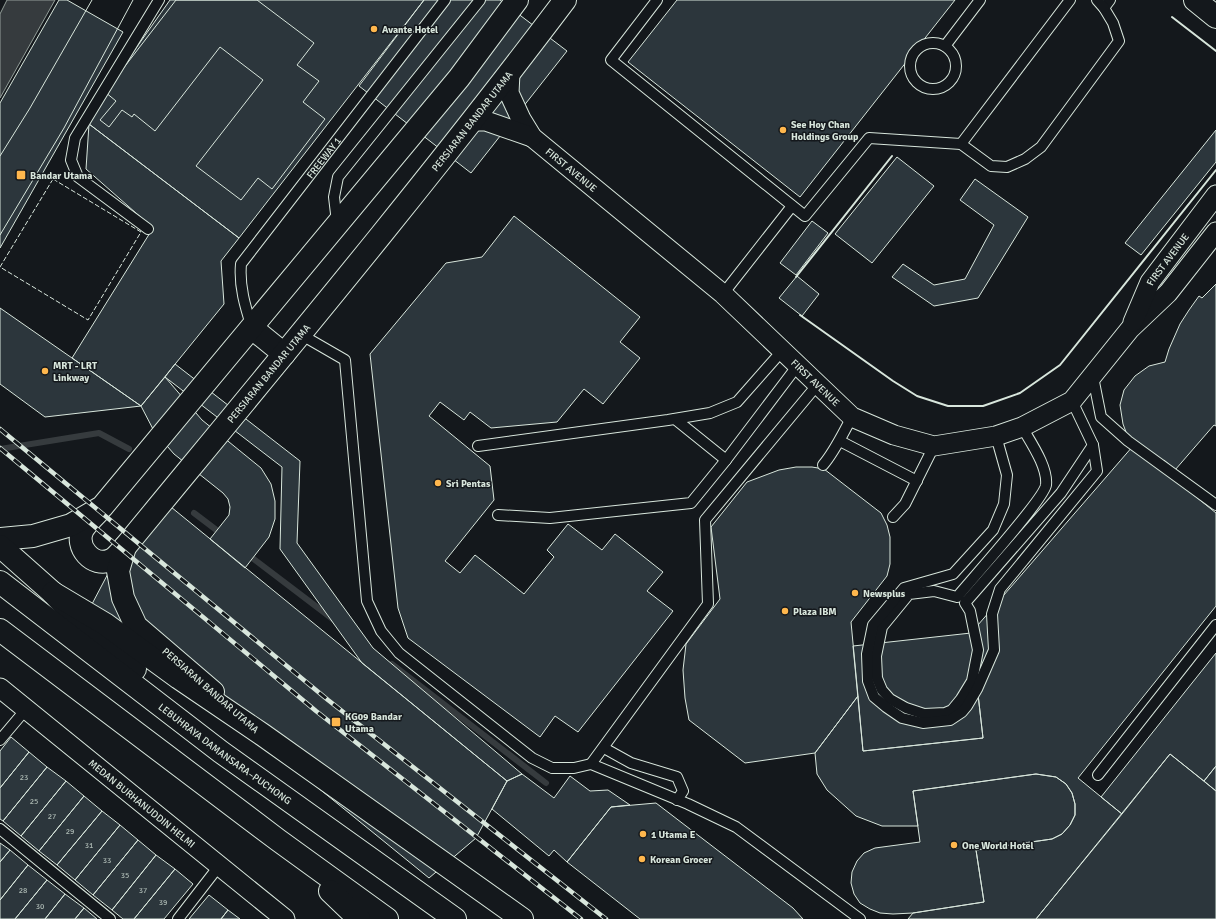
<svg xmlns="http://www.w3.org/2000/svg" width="1216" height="919" font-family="Signika,sans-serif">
	<rect width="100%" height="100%" fill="#14181c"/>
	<path fill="#363b3e" stroke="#939e99" d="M7,0H55L0,98V14Z"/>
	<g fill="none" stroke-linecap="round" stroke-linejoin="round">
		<path stroke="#363b3e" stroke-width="6" d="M0,449L99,433L129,449
			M194,513L223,535
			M247,554L334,620
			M392,664L546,783"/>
	</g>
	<path fill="#2c363c" stroke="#d8e6dc" d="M59,0H67L123,32L0,248V103Z
		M170,0H424L239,238L89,124L105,92Z
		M176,0H257L314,43L297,65L319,81L303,102L325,119L272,189L258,178L241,200L196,166L263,80L220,47L155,131L134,114L132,117L122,110L109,127L100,120L116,101L105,92Z
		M424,0H500L567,51L471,173L359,86Z
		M677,0H955L800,197L628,62Z
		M89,124L239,238L221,261L224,304L141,406L72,358L153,228L86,169Z
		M1216,130V162L1141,255L1125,243Z
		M897,157L934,186L872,263L835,234Z
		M975,179L1028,217L978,298L934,306L892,277L903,264L934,285L965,279L994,225L960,200Z
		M514,216L640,317L620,342L640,358L603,404L584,389L557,422L491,428L470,412L464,420L440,402L429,416L490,466L494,500L445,561L460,573L475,555L524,594L554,557L547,550L568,524L602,550L615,534L663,572L647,591L673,611L578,732L555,716L540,737L408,638L398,608L370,354L446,263L482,257Z
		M812,221L828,233L796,275L780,263Z
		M797,276L819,294L802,316L779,298Z
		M1216,284V426L1214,425L1175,470L1164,460L1161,465L1133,441L1126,432L1123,424L1120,405L1124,390L1135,376L1149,366L1165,362L1169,349L1180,324L1189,310L1199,296L1202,298Z
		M0,308L72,358L141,406L45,417L0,384Z
		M175,364L300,461L297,543L373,648L522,774L507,781L362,663L280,549L282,467L165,377Z
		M165,377L202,420L261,468L271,484L275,501V519L269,537L245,568L210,539L229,515L230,507L228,499L223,493L174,454L154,431L141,406Z
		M1133,446L1216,513V606L1078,778L1122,814L1036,919H908L913,913L984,902L976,850L1052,839L1062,834L1070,825L1075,815V804L1072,793L1066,784L1056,777L1036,774L913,791L918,826H882L856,816L827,790L817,774L815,753L858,696L863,751L983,738L971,633Z
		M796,467H812L824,469L881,513L887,525L890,537V564L887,576L851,622L858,696L815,753L745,763L689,720L685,698L683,670L686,644L720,599L711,527L747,482L779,470Z
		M171,507L507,781L476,838L429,878L92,604L122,547Z
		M971,633L983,738L863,751L853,646Z
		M1216,653V766L1204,781L1170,754L1122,814L1101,797Z
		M11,737L29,752L0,788V751Z
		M29,752L47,767L3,821L0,819V788Z
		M1170,754L1216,791V919H1036Z
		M1216,766V791L1204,781Z
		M47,767L66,781L21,836L3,821Z
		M522,774L554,798L570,776L590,791L608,790L630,805L611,807L567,862L554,850L549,856L492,809L507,781Z
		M1036,774L1056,777L1066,784L1072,793L1075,804V815L1070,825L1062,834L1052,839L976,850L984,902L913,913L893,914L880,913L870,909L860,903L854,894L851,883L852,872L857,861L864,853L875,848L920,842L913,791Z
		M66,781L84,796L39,851L21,836Z
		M84,796L102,811L57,865L39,851Z
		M656,803L793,908L803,919H640L567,862L611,807Z
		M102,811L120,825L75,880L57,865Z
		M120,825L138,840L93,895L75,880Z
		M138,840L156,855L112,910L93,895Z
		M0,843L10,850L0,862Z
		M10,850L28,865L0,900V862Z
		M156,855L175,869L134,919H123L112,910Z
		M28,865L47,880L15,919H0V900Z
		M175,869L193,884L164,919H134Z
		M47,880L65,894L45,919H15Z
		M65,894L84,908L75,919H45Z
		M209,895L228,910L221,919H189Z
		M84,908L97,919H75Z
		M228,910L240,919H221Z"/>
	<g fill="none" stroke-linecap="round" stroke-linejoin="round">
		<g stroke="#d8e6dc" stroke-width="12">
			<g id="lane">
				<path d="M657,0L611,60L805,216L869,138L961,144L991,166L1007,167L1025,159L1041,147L1119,41L1113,23L1104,8L1110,0"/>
				<path d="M1097,0L1104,8"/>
				<circle cx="933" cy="66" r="23"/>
				<path d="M945,46L980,0"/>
				<path d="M961,144L1070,0"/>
				<path d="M337,222L334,197L338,177L480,0"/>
				<path d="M148,229L78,177L71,160L75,138L159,0"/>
				<path d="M723,294L792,206"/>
				<path id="s1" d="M252,328C245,306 239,286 241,264L445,0"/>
				<path d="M300,334L345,360L367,601L381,631L399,653L532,758L552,768H574L591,764L688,804L736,827L860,919"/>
				<path d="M1093,377L1101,417L1128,441L1216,505"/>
				<path d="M675,419L726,460"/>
				<path d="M1022,427C1031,443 1048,467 1046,485C1044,499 971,580 957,597L934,591L909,594L882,627L876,656L877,678L882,690L890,699L906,708L924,714L945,713L952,710L961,699L972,681L978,650L970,611L965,603L1061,493L1093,445"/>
				<path d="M996,436L1007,475L1004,504L993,530L953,574L904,588L873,625L867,654L868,681L874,697L886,707L902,718L923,723L950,720L962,712L967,706L977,689L994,650L992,614L1000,589L1097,471L1093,445L1072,401"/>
				<path d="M840,441L917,481"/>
				<path d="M478,446L668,420L710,413L737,402L782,351"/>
				<path d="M823,465C835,451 843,433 852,417"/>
				<path d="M498,515L550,518L691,503L726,460L798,365"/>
				<path d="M893,517L905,504L934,446"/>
				<path d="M0,740L27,708"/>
				<path d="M604,748L631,763L677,777L683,791L677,800"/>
				<path d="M591,764L708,604L705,520L818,384"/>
				<path d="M1098,775L1216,625"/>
				<path d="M0,829L110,919"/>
				<path d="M178,919L219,866"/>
			</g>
		</g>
		<g stroke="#d8e6dc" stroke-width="21">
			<g id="street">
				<path id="s2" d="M510,73L509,93L521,119L532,137L723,294L852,417L894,435L934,446L996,436L1022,427L1072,401L1130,329L1168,293L1216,232"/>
				<path d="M472,121H486L532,137"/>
				<path id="s3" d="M1133,322L1150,282L1216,195"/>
				<path id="s4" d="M0,688L285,919"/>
			</g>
		</g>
		<g stroke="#d8e6dc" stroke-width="24">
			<g id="secondary">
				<path d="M1195,0L1216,17"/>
				<path d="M252,328L284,354"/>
				<path d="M98,512C93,517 87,523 83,529C74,547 93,568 111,560C116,558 121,551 125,547"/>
				<path d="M0,539L33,536L71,525L102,507L459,78L517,0"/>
				<path id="s5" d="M213,692L136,626L123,598L118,571L125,547C274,366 424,187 565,0"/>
			</g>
		</g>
		<g stroke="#d8e6dc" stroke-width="24">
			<g id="highway">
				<path d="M0,546L53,593L78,620L135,669"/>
				<path id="s6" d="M0,582L221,752L455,919"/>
				<path d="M53,593L105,624L179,678L263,735L522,919"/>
				<path d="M0,630L278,840L387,919"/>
				<path d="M330,891L359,919"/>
			</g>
		</g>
		<use href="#lane" stroke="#14181c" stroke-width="10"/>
		<use href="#street" stroke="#14181c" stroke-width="19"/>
		<use href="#secondary" stroke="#14181c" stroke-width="22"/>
		<use href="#highway" stroke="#14181c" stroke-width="22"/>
		<path stroke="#d8e6dc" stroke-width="1" d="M0,156L30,108L92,0
			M0,235L64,128L133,0"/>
		<g stroke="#d8e6dc" stroke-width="4.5">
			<path id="rail" d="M0,429L328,700L606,919
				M0,448L316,711L581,919"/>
		</g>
		<use href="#rail" stroke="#14181c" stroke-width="3" stroke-dasharray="9" stroke-linecap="butt"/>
		<path stroke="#d8e6dc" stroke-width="1" stroke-dasharray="5 2" stroke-linecap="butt" d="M53,179L141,232L88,320L0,267Z"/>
		<path stroke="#d8e6dc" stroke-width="2" d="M1172,17L1216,51
			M796,277L892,156
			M800,315L893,381L917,396L948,406H983L1020,393L1060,365L1216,170"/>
	</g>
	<g fill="#ffb74d" stroke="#14181c" stroke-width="1.5">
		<circle cx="374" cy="29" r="4"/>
		<circle cx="783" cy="130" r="4"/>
		<rect x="16" y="170" width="10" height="10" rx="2"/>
		<circle cx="45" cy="371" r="4"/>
		<circle cx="438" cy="483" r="4"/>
		<circle cx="855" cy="593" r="4"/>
		<circle cx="785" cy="611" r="4"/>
		<rect x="331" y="717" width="10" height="10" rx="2"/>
		<circle cx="643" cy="834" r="4"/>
		<circle cx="954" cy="845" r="4"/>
		<circle cx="642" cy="859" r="4"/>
	</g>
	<g text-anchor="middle" stroke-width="3" stroke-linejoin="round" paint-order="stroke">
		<g font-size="8" fill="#adbab4">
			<text x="24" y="780">23</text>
			<text x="34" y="804">25</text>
			<text x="52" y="819">27</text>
			<text x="70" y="834">29</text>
			<text x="89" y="848">31</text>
			<text x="107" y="863">33</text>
			<text x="125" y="878">35</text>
			<text x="23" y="893">28</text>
			<text x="143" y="893">37</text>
			<text x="163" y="905">39</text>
			<text x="40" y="909">30</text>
		</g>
		<g font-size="10" font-weight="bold" fill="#d8e6dc" stroke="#14181c" text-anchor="start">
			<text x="382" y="33">Avante Hotel</text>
			<text x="791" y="128">See Hoy Chan<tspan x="791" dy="12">Holdings Group</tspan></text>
			<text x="30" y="179">Bandar Utama</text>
			<text x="53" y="369">MRT - LRT<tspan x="53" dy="12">Linkway</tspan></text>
			<text x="446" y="487">Sri Pentas</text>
			<text x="863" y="597">Newsplus</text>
			<text x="793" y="615">Plaza IBM</text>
			<text x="345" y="720">KG09 Bandar<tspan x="345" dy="12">Utama</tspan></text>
			<text x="651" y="838">1 Utama E</text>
			<text x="962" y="849">One World Hotel</text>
			<text x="650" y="863">Korean Grocer</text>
		</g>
		<g font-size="10" fill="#d8e6dc" stroke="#14181c">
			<text dy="4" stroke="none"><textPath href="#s5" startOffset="734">PERSIARAN BANDAR UTAMA</textPath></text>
			<text dy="4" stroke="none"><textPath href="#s1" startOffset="200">FREEWAY 1</textPath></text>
			<text dy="4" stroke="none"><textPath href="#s2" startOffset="121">FIRST AVENUE</textPath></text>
			<text dy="4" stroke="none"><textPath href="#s3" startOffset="72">FIRST AVENUE</textPath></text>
			<text dy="4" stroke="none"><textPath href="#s5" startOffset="410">PERSIARAN BANDAR UTAMA</textPath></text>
			<text dy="4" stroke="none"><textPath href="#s2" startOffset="445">FIRST AVENUE</textPath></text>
			<text transform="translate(211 690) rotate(41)" y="4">PERSIARAN BANDAR UTAMA</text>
			<text dy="4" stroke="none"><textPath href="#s6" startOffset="283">LEBUHRAYA DAMANSARA–PUCHONG</textPath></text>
			<text dy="4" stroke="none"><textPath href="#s4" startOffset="183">MEDAN BURHANUDDIN HELMI</textPath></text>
		</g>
	</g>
</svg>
